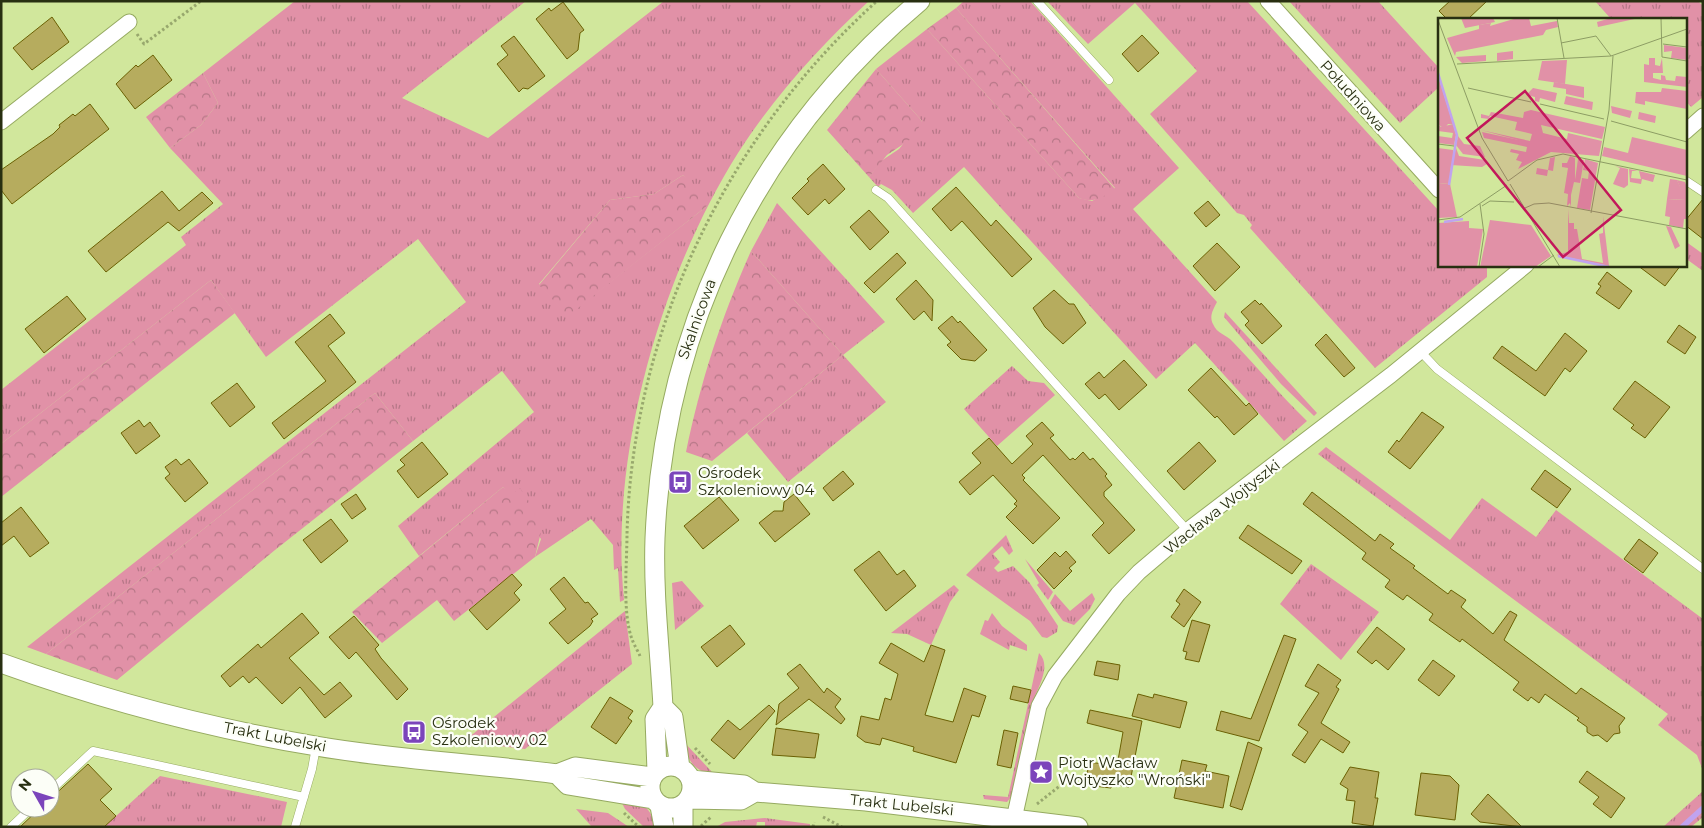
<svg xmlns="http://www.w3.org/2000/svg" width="1704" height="828" font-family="Montserrat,sans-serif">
	<defs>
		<pattern id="grass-tufts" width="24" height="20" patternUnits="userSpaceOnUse" patternTransform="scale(1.25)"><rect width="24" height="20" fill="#e191a7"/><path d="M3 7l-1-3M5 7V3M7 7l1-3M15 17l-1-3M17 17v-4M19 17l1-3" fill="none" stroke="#b67787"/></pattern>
		<pattern id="forest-crowns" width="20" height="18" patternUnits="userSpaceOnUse" patternTransform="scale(1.25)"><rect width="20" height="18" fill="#e191a7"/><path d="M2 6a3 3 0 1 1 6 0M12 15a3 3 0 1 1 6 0" fill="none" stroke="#b67787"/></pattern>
	</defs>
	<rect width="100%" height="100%" fill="#d1e79c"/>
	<path fill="url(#grass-tufts)" fill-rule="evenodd" d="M295,1H526L402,98L488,138L664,1H869C820,46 774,97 738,153C661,275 609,455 624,600L620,602L618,568L614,570L613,545L591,519L535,557L541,539L503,487L419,556L398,526L534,412L502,371L413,441L375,393L46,654L27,647L466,302L418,239L266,357L211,280L1,444V390L186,245L181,237L223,204L170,148L201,125L218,103L203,73ZM683,175L707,206L568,315L539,284L610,200L654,194Z
		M964,1H1030L1179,168L1133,209L1217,302C1213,310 1209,316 1213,324C1217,334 1226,334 1233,342C1258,368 1281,396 1307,421L1284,441L1195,343L1156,379L964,167L913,213L892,190L881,184L878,187L869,177L881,161L899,149L922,121L876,69L927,29L1079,198L1092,201L1115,188L956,8Z
		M1047,1H1247L1439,211V265H1487V277L1375,368L1250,228L1252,225L1244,215L1237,213L1150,114L1197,71L1135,3L1088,44Z
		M1289,1H1378L1439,68V87L1400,123Z
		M1595,1H1698L1703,6V97L1691,107L1685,100V19H1611Z
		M777,203L885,322L843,355L886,402L788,482L747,433L843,355L751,251Z
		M1685,241L1703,254V271L1685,258Z
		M1225,312L1317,413L1314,416L1281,384L1224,317Z
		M1012,366L1028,381L1044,383L1055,395L997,446L964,409Z
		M1326,447L1450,540L1482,498L1536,537L1556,510L1703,619V771L1697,755L1658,725L1668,714L1318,454Z
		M1006,535L1013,551L1009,555L1002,546L993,554L1000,562L994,568L998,572L1013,566L1029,582L1058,626L1057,632L1047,638L1042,637L1030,621L966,575Z
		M1025,559L1053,592L1048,600L1037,585L1039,583Z
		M1311,564L1379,612L1341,660L1280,604Z
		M682,581L704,606L675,630L672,583Z
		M954,585L959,590L950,602L931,645L907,634L891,633Z
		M1092,593L1095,599L1090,609L1074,625L1063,621L1050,603L1055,594L1070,611Z
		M625,611L632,664L525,749L475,743L468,738Z
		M992,613L1002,626L1027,645V651L1010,645L1009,650L980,634L985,620L988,621Z
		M1039,653C1044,658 1045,664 1044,671C1042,683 1036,692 1032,704C1023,734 1018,765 1012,796L1007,802L984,799L983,795L1008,797Z
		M684,742L712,772L713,776C692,768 689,763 684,742Z
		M160,776L287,802L281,827H104Z
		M1703,791V817L1691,827H1663Z
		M620,799C642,804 649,803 656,827H644L625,809Z
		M576,809L608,813L629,827H592Z
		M765,818L810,824V827H765V822H757L756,827H716L725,822Z"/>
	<path fill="url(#forest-crowns)" d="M956,8L1115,189C1103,197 1094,204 1079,198L927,29Z
		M876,69L922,121L914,137L887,155L869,177L827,130Z
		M203,73L218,103L201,125L170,148L146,117Z
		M683,175L700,191L707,206L568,316L539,285L610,200L654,194Z
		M751,251L843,355L712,461L686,452C701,380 721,318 751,251Z
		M211,280L235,313L1,497V444Z
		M375,393L413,441L275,550L117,680L46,654Z
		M503,487L511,495L520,488L538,515L542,528L535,557L454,621L437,600L382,643L352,612Z"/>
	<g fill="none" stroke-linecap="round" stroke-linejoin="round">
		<path stroke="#c0a3ef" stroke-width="5.5" d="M1682,827L1703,808"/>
	</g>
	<path fill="#b6ac5e" stroke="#6b6003" d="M1450,1H1487L1468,19H1447L1439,11Z
		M563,2L584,30L580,33L578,50L567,59L536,19L549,8L551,11Z
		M52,17L69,42L32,70L13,48Z
		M1142,35L1159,53L1138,72L1122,54Z
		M514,36L545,76L528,89L523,88L519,92L497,64L508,55L501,46Z
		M153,55L172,80L135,109L116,84L136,65L138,67Z
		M90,104L109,129L12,204L1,190V170L53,134L60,127L59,125L73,114L75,116Z
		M823,164L845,189L829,204L825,199L808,215L792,198L809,181L807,179Z
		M956,187L991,226L996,220L1032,259L1012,277L962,221L951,231L932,209Z
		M162,191L179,211L202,192L213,203L179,231L168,222L106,272L88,251Z
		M1703,199V239L1685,225V221Z
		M1208,201L1220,215L1206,227L1194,213Z
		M869,210L889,232L870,250L850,227Z
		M1217,243L1240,267L1215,291L1193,266Z
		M897,253L906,263L874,293L864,283Z
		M1637,265H1681L1665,286Z
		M1607,272L1632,291L1619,309L1596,293L1601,286L1598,284Z
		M916,280L933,300L932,321L924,311L914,320L896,299Z
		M1054,290L1069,304H1074L1086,323L1063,344L1045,327L1033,308Z
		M67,296L86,319L44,353L25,329Z
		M1255,300L1260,305L1261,303L1282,326L1262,344L1245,325L1249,321L1241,312Z
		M330,314L345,333L328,346L356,382L284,439L272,423L326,381L295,342Z
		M952,316L958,323L960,321L987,350L975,361L961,359L947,345L951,342L938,328Z
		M1679,325L1696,337L1685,354L1667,342Z
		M1565,333L1587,351L1570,372L1565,368L1545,396L1493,358L1502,346L1536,371Z
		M1326,334L1355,368L1344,377L1315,345Z
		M1124,360L1147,385L1119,410L1105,394L1099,399L1085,384L1099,372L1104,378Z
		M1211,368L1246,406L1249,403L1258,414L1234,435L1217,416L1215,418L1188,390Z
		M1635,381L1670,407L1645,438L1631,428L1634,425L1613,409Z
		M237,383L255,407L230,427L211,403Z
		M1422,412L1444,427L1410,469L1388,452L1397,440L1399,442Z
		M139,420L144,427L150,422L160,436L136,454L121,433Z
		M1042,422L1054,435L1050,438L1070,460L1073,458L1075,460L1083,452L1090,460L1093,458L1107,474L1105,476L1112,485L1104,492V496L1135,530L1109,554L1092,535L1104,523L1043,455L1022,475L1025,478L1023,480L1060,518L1033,544L1006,517L1017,506L1014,504L1017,501L993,475L970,495L959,482L981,463L972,453L989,438L1012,464L1033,444L1026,436Z
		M422,442L448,474L418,498L397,471L405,465L400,460Z
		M1199,442L1216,461L1184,490L1167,471Z
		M176,459L181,465L189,459L208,483L185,502L165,478L170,474L165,467Z
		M1545,470L1571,489L1557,508L1531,489Z
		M843,471L854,484L833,501L823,488Z
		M1312,492L1375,541L1380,534L1394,544L1390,548L1415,566L1413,568L1448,594L1451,590L1466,600L1461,607L1493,634L1510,611L1517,615L1504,640L1576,694L1581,688L1625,718L1619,726L1620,733L1614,734L1607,742L1598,735L1593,736L1587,732V727L1577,720L1579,718L1545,694L1539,703L1531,697L1528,701L1513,690L1519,682L1462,639L1460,642L1429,620L1433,614L1407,595L1403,600L1385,587L1390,580L1362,559L1366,553L1303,504Z
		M356,494L366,509L352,519L341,504Z
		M794,494L810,514L775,542L759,523L774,511H783L784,502Z
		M719,497L739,520L703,549L684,526Z
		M21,507L49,543L30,557L14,536L1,546V523Z
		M331,519L348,541L321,563L303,540Z
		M1248,525L1302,561L1292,574L1239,538Z
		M1639,539L1658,553L1643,573L1624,559Z
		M879,551L897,575L904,570L916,586L886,611L854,570Z
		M1066,551L1076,562L1069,568L1072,571L1054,589L1037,570L1055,552L1060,557Z
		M512,574L522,585L514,593L520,600L487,630L469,610Z
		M564,577L585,603L588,602L598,614L591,619L593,621L590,626L568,644L549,623L566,609L550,589Z
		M1184,589L1201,602L1184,627L1171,617L1180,604L1176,601Z
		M302,613L319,633L289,658L324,695L340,682L352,696L325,718L300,687L282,704L256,677L249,683L243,676L230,687L221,676L258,644L261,648Z
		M354,616L379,645L375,649L381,658L408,689L397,700L356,652L349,659L329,637Z
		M1192,620L1210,625L1199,662L1185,659L1187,652L1183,651Z
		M730,625L745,644L717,667L701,647Z
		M1377,627L1405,649L1388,670L1376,660L1372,664L1357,652Z
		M1284,635L1296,639L1259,741L1216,730L1221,711L1251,719Z
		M891,643L924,662L931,645L945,650L925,715L953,722L964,688L986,696L979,717L972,715L956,763L913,751L914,747L882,738L880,745L865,742L857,736L861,716L879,720L885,698L891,700L898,674L879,663Z
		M1433,660L1455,676L1439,696L1418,680Z
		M1097,661L1120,665L1118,680L1094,675Z
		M800,664L824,693L827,688L841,699L835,707L845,719L841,724L809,699L776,725L779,704L799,688L787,674Z
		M1318,664L1341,680L1336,687L1339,689L1321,723L1350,742L1343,753L1321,739L1305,763L1292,755L1308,732L1298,725L1319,693L1305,686Z
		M1013,686L1031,690L1028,703L1010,699Z
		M1138,694L1153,698L1154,694L1187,702L1180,728L1132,716Z
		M610,697L633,711L628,718L632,721L616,744L591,727Z
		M769,705L775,711L734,759L711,740L728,720L740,730Z
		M1090,710L1142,721L1129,787L1112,784L1111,788L1085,785L1089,762L1117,766L1123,732L1087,723Z
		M776,728L819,734L815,758L772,755Z
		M1004,730L1018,733L1011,768L997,765Z
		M1248,742L1262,748L1242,810L1230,806Z
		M1182,760L1207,765L1205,771L1229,776L1223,808L1174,798Z
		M88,764L112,789L100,800L116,816L104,827H20L40,808H50V799Z
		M1350,767L1379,772L1375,798H1378L1373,826L1352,823L1355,801L1346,800L1348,789L1340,784Z
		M1587,771L1625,798L1611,818L1593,804L1599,797L1579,782Z
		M1421,773L1450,776L1459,785L1455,820L1415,815Z
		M1488,794L1522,827L1480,822L1471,814Z"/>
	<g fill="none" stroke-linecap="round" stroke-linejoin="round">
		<g stroke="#96aa61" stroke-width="9">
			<path id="service" d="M1037,1L1109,80
				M1685,180L1703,192
				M876,190L888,198L1188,531
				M1420,351L1437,369L1703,569
				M50,791L93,751L304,797
				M11,827L31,808
				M295,827L312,769L316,747"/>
		</g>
		<g stroke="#96aa61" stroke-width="17">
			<path id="minor" d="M1268,1L1439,190
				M1,122L129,22
				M1685,132L1703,116
				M1014,819L1039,706L1055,676L1118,594L1139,572L1192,527L1391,375L1526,265"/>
		</g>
		<g stroke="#96aa61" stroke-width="21">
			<path id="tertiary" d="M1,663C103,700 209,728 316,746C396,760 477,763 557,774L575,767L652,777
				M663,707L673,717L680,768
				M650 787a21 21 0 1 1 42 0a21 21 0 1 1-42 0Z
				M657,771L655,719L663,707C660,651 653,594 655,538C664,325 757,138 920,1
				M557,774L568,785L653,799
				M691,780L744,785L755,792L866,801L1078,827
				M689,799L741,800L755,792
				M660,806L664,827
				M683,827V805"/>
		</g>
		<path stroke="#98a86d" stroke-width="3" stroke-dasharray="2.5 2.5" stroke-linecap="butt" d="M137,34L144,44L201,1
			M640,656C638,651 634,645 632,639C622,613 627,563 627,534C632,331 727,136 877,1
			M695,748L710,764
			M1037,804L1071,777
			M624,813L639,827
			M823,817L842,827
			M701,826L711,817
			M813,827L814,822"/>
		<use href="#service" stroke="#fff" stroke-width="8"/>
		<use href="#minor" stroke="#fff" stroke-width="15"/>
		<use href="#tertiary" stroke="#fff" stroke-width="19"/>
	</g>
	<defs>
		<g id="bus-square" transform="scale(1.25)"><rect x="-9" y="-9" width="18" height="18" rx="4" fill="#7b44bb" stroke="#fcfef7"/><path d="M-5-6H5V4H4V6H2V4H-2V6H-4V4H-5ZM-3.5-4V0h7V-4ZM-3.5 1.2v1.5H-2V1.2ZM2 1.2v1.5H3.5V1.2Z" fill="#fff"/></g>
		<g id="sight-square" transform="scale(1.25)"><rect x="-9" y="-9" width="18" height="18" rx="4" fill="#7b44bb" stroke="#fcfef7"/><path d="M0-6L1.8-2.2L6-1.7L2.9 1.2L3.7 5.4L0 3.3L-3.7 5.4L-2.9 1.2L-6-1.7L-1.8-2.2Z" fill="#fff"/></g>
	</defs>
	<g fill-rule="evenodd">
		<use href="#bus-square" x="680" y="482"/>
		<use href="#bus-square" x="414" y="732"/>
		<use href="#sight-square" x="1041" y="772"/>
	</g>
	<g text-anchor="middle" stroke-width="4.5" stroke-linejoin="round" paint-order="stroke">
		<g font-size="15" fill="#282f11" stroke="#fcfef7">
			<text transform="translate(1353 96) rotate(48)" y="5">Południowa</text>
			<text transform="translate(697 319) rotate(-70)" y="5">Skalnicowa</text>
			<text transform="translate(1222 507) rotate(-38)" y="5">Wacława Wojtyszki</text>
			<text transform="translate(275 737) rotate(11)" y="5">Trakt Lubelski</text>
			<text transform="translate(902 805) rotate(6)" y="5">Trakt Lubelski</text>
		</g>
		<g font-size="15" fill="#282f11" stroke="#fcfef7" text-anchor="start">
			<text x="698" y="478">Ośrodek<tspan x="698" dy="17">Szkoleniowy 04</tspan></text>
			<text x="432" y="728">Ośrodek<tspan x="432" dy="17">Szkoleniowy 02</tspan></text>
			<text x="1058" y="768">Piotr Wacław<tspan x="1058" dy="17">Wojtyszko "Wroński"</tspan></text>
		</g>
	</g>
	<g transform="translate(1438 18)">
		<rect width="249" height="249" fill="#d1e79c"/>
		<path d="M79,0H91L93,8L119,3L120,9L108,12L105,17L18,34L17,38L9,20L41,11V7L53,5L52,8ZM173,0H201L160,9L159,4ZM226,27L249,30V42L233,40L234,33L226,34ZM75,33V41L59,43V35ZM48,37V43L24,45L18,39ZM211,40H217V47L222,48L224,40L225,55H215V60L223,62V57L227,58L228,62L237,63L238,58L249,59V69L206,64V46L211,47ZM116,64L146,69V80L128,76V71L115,69ZM95,70L119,75L117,84L102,80L101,84L97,83V79L88,77ZM224,70L249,73V91L207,83V87L197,85L198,74H223ZM128,78L155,84L154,92L126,86ZM173,88L194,93L192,100L174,95ZM93,92L167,109L164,121L103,107L105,115L129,121L130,115L164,123L161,138L113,134L80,151L84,144L78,142L81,136L72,134L73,131L88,134L89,129L80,127V122L43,112L92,123L94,116L77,112L79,104L52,98L51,101L43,100V96L51,98L53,94L85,100L86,94ZM201,94L218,98L217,105L200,101ZM0,106L3,109L15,106L18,117L16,127L0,125V118L14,120L15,115L0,113ZM20,118L26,126L42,128L47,139L25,136L18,127ZM194,119L249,132V158L164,138L166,129L190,135ZM0,130L15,132L16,138L18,130L21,138L47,142L49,146L44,149L13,147L12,166L0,165ZM132,138L137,140V162L140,141L146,142L142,165L136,164L133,177V189L132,185L129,188L130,176L126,175L130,150L124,149V145H129ZM117,139L115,153L110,152L109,158L98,156L99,150L110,152L112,140ZM147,141L160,145L152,192L139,190L144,160L150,161L151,153L145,152ZM177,148L190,151V167L186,170L175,166L182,150ZM191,151L200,153H194L193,160L203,161L201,153L217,157L215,164L204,161L203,166L192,164ZM239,162L247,164L249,170V201H246L245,210L231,207L232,199L227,198L229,181L247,182ZM130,191L131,205H136V211H139L144,241L165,245L161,216L165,215V198L171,248L118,237L130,234ZM228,208L233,209L242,228L237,231Z" fill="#e191a7"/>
		<path d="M0,58L15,106H10L6,111L0,106ZM44,114L81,122L80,127L46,120ZM232,161L239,162L248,182L229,181Z" fill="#e191a7"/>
		<path d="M23,0H55L57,4L27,10Z" fill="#e191a7"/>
		<path d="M129,42L127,66L100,62L104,43ZM0,165L12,166L19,199L0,200ZM52,202L93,207L113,238L97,249H42ZM31,203V210L45,211L39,249H0V205Z" fill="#e191a7"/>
		<path fill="none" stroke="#c0a3ef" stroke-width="2.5" d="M0,55L19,117L11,167M6,204L25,201M120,238L171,249"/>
		<path fill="none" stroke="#8d9d64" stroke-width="1" d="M119,0L126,40M223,0L224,39L249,43M0,2L44,120L70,163M123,25L158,18L173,38M225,26L249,29M19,46L173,38L249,11M30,70L93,84M102,86L166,101M173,103L249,124M0,126L16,128M70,163L99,142L125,136L249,162M72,166L122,249M44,188L52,183L76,184M87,190L96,186L111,185L249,211M153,195L171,92L175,38M0,202L22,199L69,167M41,249L46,216L42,186M100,249L116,237"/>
		<path fill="#c2185b" fill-opacity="0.15" stroke="#c2185b" stroke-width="2.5" d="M87,73L183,192L125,239L29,120Z"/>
		<rect width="249" height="249" fill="none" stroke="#282f11" stroke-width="2.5"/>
	</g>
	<rect width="1704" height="828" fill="none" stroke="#282f11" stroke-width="5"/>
	<g transform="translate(35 793) rotate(309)"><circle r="24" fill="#fcfef7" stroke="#a7ab9b"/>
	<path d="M0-4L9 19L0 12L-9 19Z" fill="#7b44bb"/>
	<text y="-8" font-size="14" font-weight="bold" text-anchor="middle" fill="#282f11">N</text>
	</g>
</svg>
